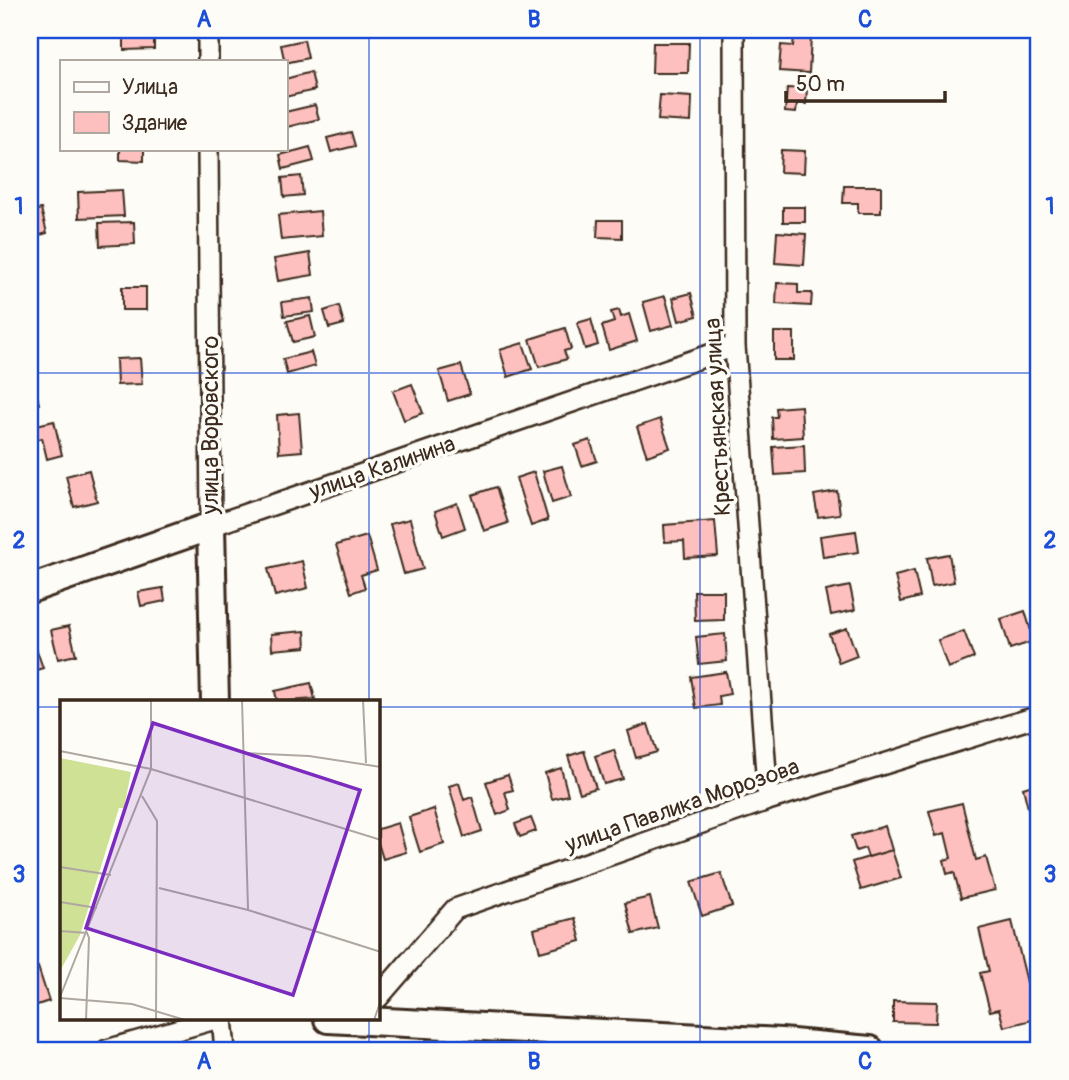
<svg xmlns="http://www.w3.org/2000/svg" width="1069" height="1080" font-family="Pangolin,sans-serif">
	<rect width="100%" height="100%" fill="#fdfcf7"/>
	<filter id="ink" filterUnits="userSpaceOnUse"><feTurbulence type="fractalNoise" baseFrequency=".0143" numOctaves="2"/><feDisplacementMap in="SourceGraphic" scale="14" xChannelSelector="R" yChannelSelector="G"/><feConvolveMatrix kernelMatrix="1 2 1 2 8 2 1 2 1" color-interpolation-filters="sRGB"/></filter>
	<g filter="url(#ink)">
		<path fill="#fdc0be" stroke="#3b2a1e" stroke-width="2" d="M124,30H154V49L124,50Z
			M794,36L811,37L809,73L779,71L781,45L793,46Z
			M304,40L308,58L285,63L281,45Z
			M653,43H689L688,73H652Z
			M311,72L315,90L285,97V79Z
			M787,88L807,89L806,104L797,103L796,113L785,112Z
			M660,95L692,97L691,122L658,120Z
			M315,105L319,119L287,127L285,112Z
			M351,132L355,146L331,152L327,138Z
			M310,147L314,161L283,169L280,155Z
			M120,149H144V161L120,160Z
			M781,150L805,151L804,173L780,172Z
			M301,176L303,195L284,197L282,178Z
			M844,186H881V213H858V203H843Z
			M122,190L124,216L79,218L78,192Z
			M783,207H805V222H783Z
			M41,209L47,233L30,238V212Z
			M320,211L322,236L281,240L278,215Z
			M598,220H622V238L597,237Z
			M134,222L135,244L100,246L99,223Z
			M777,232L806,234L804,265L775,263Z
			M310,253L313,275L278,281L274,259Z
			M777,283L798,284V293H812L811,306L776,304Z
			M122,287H146V310H122Z
			M691,293L697,316L679,321L673,298Z
			M665,296L673,325L651,331L643,302Z
			M312,298L314,312L284,316L282,302Z
			M339,306L344,324L329,328L324,311Z
			M619,310L621,317L629,314L637,341L609,350L602,326L614,322L611,312Z
			M310,316L315,337L293,342L287,321Z
			M591,319L598,345L585,349L577,323Z
			M565,328L571,349L564,351L567,359L539,367L530,339Z
			M774,332H794V360H774Z
			M523,343L532,369L508,377L500,350Z
			M311,352L315,366L287,374L283,359Z
			M140,358L142,384L117,385L116,359Z
			M461,365L470,394L448,401L439,371Z
			M30,376H32L39,404L30,405Z
			M412,384L423,413L404,420L393,391Z
			M801,406L803,437L773,439L772,417H777L776,408Z
			M299,413L302,451L279,453L277,415Z
			M660,419L670,448L647,456L637,427Z
			M54,421L62,455L47,459L42,438L35,440L32,426Z
			M590,440L597,461L582,466L575,445Z
			M804,445L805,473L775,475L773,447Z
			M562,466L571,497L552,503L543,471Z
			M89,470L97,501L74,507L66,476Z
			M534,472L548,520L531,526L516,478Z
			M496,487L508,523L484,531L472,495Z
			M837,491L840,514L818,517L814,495Z
			M457,503L465,528L443,536L435,511Z
			M410,519L423,569L404,574L390,524Z
			M715,521L718,556L685,558L684,541L665,542L664,525Z
			M856,531L859,552L823,557L820,536Z
			M367,536L377,570L361,575L365,588L351,593L336,545Z
			M949,554L954,582L932,586L927,558Z
			M302,561L308,588L275,596L268,569Z
			M914,571L920,597L901,602L895,576Z
			M850,586L855,610L831,615L826,591Z
			M163,588L165,601L141,606L138,592Z
			M694,591H724V620L695,621Z
			M1025,611L1034,641L1010,649L1001,619Z
			M69,626L76,655L58,659L51,630Z
			M847,628L857,656L839,663L829,634Z
			M305,631L306,647L272,650L271,634Z
			M964,631L974,658L948,668L938,640Z
			M725,634L727,661L699,664L696,637Z
			M35,645L43,668L30,672V647Z
			M726,672L730,694L719,696L720,705L696,708L691,677Z
			M311,683L315,699L277,702L275,691Z
			M648,724L657,752L636,758L628,731Z
			M614,750L623,779L604,784L595,756Z
			M584,751L596,788L580,793L568,756Z
			M561,768L568,795L552,799L545,773Z
			M508,775L513,790L505,792L510,810L497,815L486,782Z
			M459,783L464,800L472,797L482,831L464,837L449,786Z
			M1039,783V814L1030,816L1023,788Z
			M962,803L976,860L986,857L995,890L961,898L954,872L947,874L944,860L951,858L945,833L936,836L929,811Z
			M434,809L444,844L420,852L409,817Z
			M531,818L536,831L520,837L515,824Z
			M398,823L406,852L383,859L378,843V829Z
			M885,826L892,850L868,857L865,848L856,851L851,836Z
			M892,850L901,878L861,890L852,862Z
			M721,873L732,906L702,916L691,882Z
			M650,897L658,928L633,934L625,903Z
			M575,918L581,941L540,952L534,929Z
			M1012,921L1036,1019L1004,1027L999,1009L990,1011L980,973L989,971L979,929Z
			M30,966L31,969L38,967L49,1001L31,1007Z
			M893,1001L937,1002L936,1023L893,1022Z"/>
		<g fill="none" stroke-linecap="round" stroke-linejoin="round">
			<g stroke="#3b2a1e" stroke-width="24">
				<path id="street" d="M208,30V61
					M734,30L735,346L768,800
					M208,149L211,526L735,346
					M378,998L455,909L768,800L1039,716
					M222,1019L225,1050
					M107,1050L215,1019"/>
			</g>
			<g stroke="#3b2a1e" stroke-width="32">
				<path id="secondary" d="M30,589L211,526L215,702
					M328,1019L781,1042L870,1050"/>
			</g>
			<use href="#street" stroke="#fdfcf7" stroke-width="19"/>
			<use href="#secondary" stroke="#fdfcf7" stroke-width="26"/>
		</g>
	</g>
	<path fill="none" stroke="#1d4ed8" stroke-width="2" stroke-opacity="0.55" d="M369,30V702M700,30V1050M30,373H1039M30,707H61M378,707H1039M369,1019V1050"/>
	<g text-anchor="middle" stroke-width="7" stroke-linejoin="round" paint-order="stroke">
		<g font-size="23" fill="#3b2a1e" stroke="#fdfcf7">
			<text transform="translate(717 417) rotate(-93)" y="8">Крестьянская улица</text>
			<text transform="translate(210 425) rotate(-90)" y="8">улица Воровского</text>
			<text transform="translate(382 467) rotate(-19)" y="8">улица Калинина</text>
			<text transform="translate(682 805) rotate(-19)" y="8">улица Павлика Морозова</text>
		</g>
	</g>
	<g transform="translate(60 700)">
		<rect width="320" height="320" fill="#fdfcf7"/>
		<path d="M0,58L71,72L64,108H59L20,235L0,271Z" fill="#cee195"/>
		<path fill="none" stroke="#afa8a0" stroke-width="2" d="M182,0L188,209M303,0L306,63M0,51L91,69L321,140M185,53L249,56L321,67M82,96L97,121L96,320M0,167L51,175M99,188L188,210L321,252M0,202L37,208M0,231L27,233L29,238L26,320M0,297L91,69V0M0,298L72,304L125,320M314,320L321,300"/>
		<path fill="#7b2cbf" fill-opacity="0.15" stroke="#7b2cbf" stroke-width="3.5" d="M93,23L300,90L233,295L26,228Z"/>
		<rect width="320" height="320" fill="none" stroke="#3b2a1e" stroke-width="3.5"/>
	</g>
	<rect width="1069" height="1080" fill="none" stroke="#fdfcf7" stroke-width="77"/>
	<rect x="60" y="60" width="228" height="91" fill="#fdfcf7" stroke="#afa8a0" stroke-width="2"/>
	<rect x="74" y="82" width="35" height="10" fill="#fdfcf7" stroke="#afa8a0" stroke-width="2"/>
	<text x="122" y="94" font-size="21" fill="#3b2a1e">Улица</text>
	<rect x="74" y="112" width="35" height="21" fill="#fdc0be" stroke="#afa8a0" stroke-width="2"/>
	<text x="122" y="130" font-size="21" fill="#3b2a1e">Здание</text>
	<path d="M786 91v10h159v-10" fill="none" stroke="#3b2a1e" stroke-width="3.5"/>
	<text x="796" y="91" font-size="21" fill="#3b2a1e" stroke="#fdfcf7" stroke-width="5" paint-order="stroke">50 m</text>
	<rect x="38" y="38" width="992" height="1004" fill="none" stroke="#1d4ed8" stroke-width="2.5"/>
	<g font-size="23" text-anchor="middle" font-weight="bold" fill="#1d4ed8">
		<text x="204" y="27">A</text>
		<text x="534" y="27">B</text>
		<text x="865" y="27">C</text>
		<text x="19" y="214">1</text>
		<text x="1050" y="214">1</text>
		<text x="19" y="548">2</text>
		<text x="1050" y="548">2</text>
		<text x="19" y="882">3</text>
		<text x="1050" y="882">3</text>
		<text x="204" y="1069">A</text>
		<text x="534" y="1069">B</text>
		<text x="865" y="1069">C</text>
	</g>
</svg>
